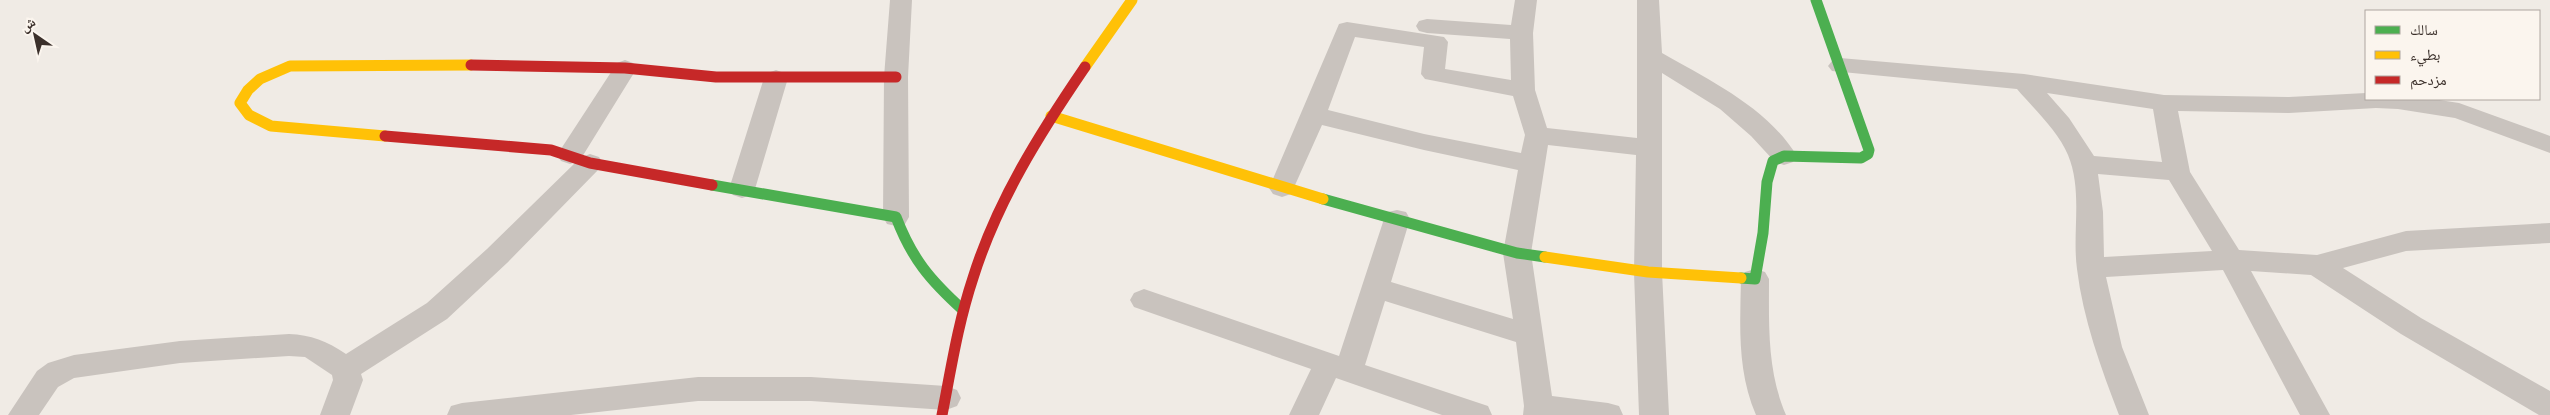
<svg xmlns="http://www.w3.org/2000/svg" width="2550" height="415" font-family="'PT Sans','Noto Naskh Arabic',sans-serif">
	<rect width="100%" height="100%" fill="#f0ebe5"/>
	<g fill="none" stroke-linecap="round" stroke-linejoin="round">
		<path fill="#c9c3be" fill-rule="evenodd" d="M890,0H912L908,77L909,217L905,224L896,226L887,224L883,217L884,77Z
			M1515,0H1537L1533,33L1535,90L1547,128L1637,138V0H1659L1662,53C1709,80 1767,107 1797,156L1793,162L1784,165L1775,162L1751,136L1720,109L1662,73V272L1669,415H1639L1634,272L1636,155L1548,145L1531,253L1552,396L1608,403L1619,406L1623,415H1523L1524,406L1516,342L1385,301L1365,365L1488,406L1492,415H1442L1336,378L1319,415H1289L1311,369L1134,307L1130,300L1134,293L1144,289L1339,356L1384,219L1388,212L1397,210L1406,212L1410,219L1391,282L1513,319L1503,253L1518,170L1424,150L1322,125L1291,194L1282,197L1273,194L1269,188L1339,24L1347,22L1444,37L1448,42L1445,69L1511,80L1510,39L1427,33L1419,31L1416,26L1419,21L1427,19L1511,25ZM1355,37L1424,47L1421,74L1425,79L1513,96L1525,135L1521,153L1424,134L1328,110Z
			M1840,58L2024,74L2164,95L2289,97L2366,93V99H2433L2459,103L2550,136V153L2455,118L2398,109L2376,108L2289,113L2178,111L2190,172L2239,250L2317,255L2406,231L2550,223V243L2406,251L2343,268L2421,318L2550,391V415H2539L2401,334L2311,275L2251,271L2330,415H2300L2223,270L2106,277L2122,347L2149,415H2119C2101,368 2083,319 2077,269C2072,232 2083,191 2068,155C2058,131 2034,109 2017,89L1832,71L1828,66L1832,61ZM2047,93L2153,109L2162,162L2094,156L2069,118ZM2098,174L2169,180L2212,251L2104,257L2103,212Z
			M625,60L633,63L637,68L582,157L590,154L599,157L603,163L599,169L507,263L447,319L361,374L363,380L350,415H320L333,380L332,375L305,357L289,356L180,363L74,378L58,387L39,415H8L37,371L48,363L74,355L180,341L289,334C311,335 327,341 346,354L427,303L487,249L576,162L570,164L561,161L557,155L617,63Z
			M776,70L784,73L788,78L755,189L751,195L742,198L733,195L729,189L764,78L768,73Z
			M1755,269L1765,272L1769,279C1769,326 1767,371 1786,415H1756C1737,371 1740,326 1741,279L1745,272Z
			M698,377H811L946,386L957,390L961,398L957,406L946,410L811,401H698L571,415H447L451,406L462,403Z"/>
		<path stroke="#4caf50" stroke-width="11" d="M712,185L896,217C912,259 930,280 963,310
			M1323,199L1517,253L1545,257
			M1741,278L1755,279L1763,233L1767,182L1773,161L1784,156L1861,158L1868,154L1869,150L1816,0"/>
		<path stroke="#ffc107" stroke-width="11" d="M1085,67L1132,0
			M1051,116L1323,199
			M385,136L271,126L249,115L240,103L248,90L260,79L290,66L471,65
			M1545,257L1648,272L1741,278"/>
		<path stroke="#c62828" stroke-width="11" d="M471,65L625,68L716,77H896
			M385,136L551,150L590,163L712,185
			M942,415C951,369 958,323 973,278C997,201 1040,133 1085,67"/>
	</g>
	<rect x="2365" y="10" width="175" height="90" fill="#fbf5ee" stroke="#aea6a0"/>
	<rect x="2375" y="26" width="25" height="8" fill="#4caf50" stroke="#aea6a0"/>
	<text x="2410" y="35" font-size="15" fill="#3b302b">سالك</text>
	<rect x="2375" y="51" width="25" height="8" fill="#ffc107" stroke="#aea6a0"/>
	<text x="2410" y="60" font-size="15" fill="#3b302b">بطيء</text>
	<rect x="2375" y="76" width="25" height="8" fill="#c62828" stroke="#aea6a0"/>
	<text x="2410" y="85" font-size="15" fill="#3b302b">مزدحم</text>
	<g transform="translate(35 35) rotate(326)" stroke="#fbf5ee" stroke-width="4" paint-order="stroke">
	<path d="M0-4L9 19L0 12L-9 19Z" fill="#3b302b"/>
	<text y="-8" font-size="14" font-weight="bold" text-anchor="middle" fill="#3b302b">ش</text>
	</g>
</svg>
